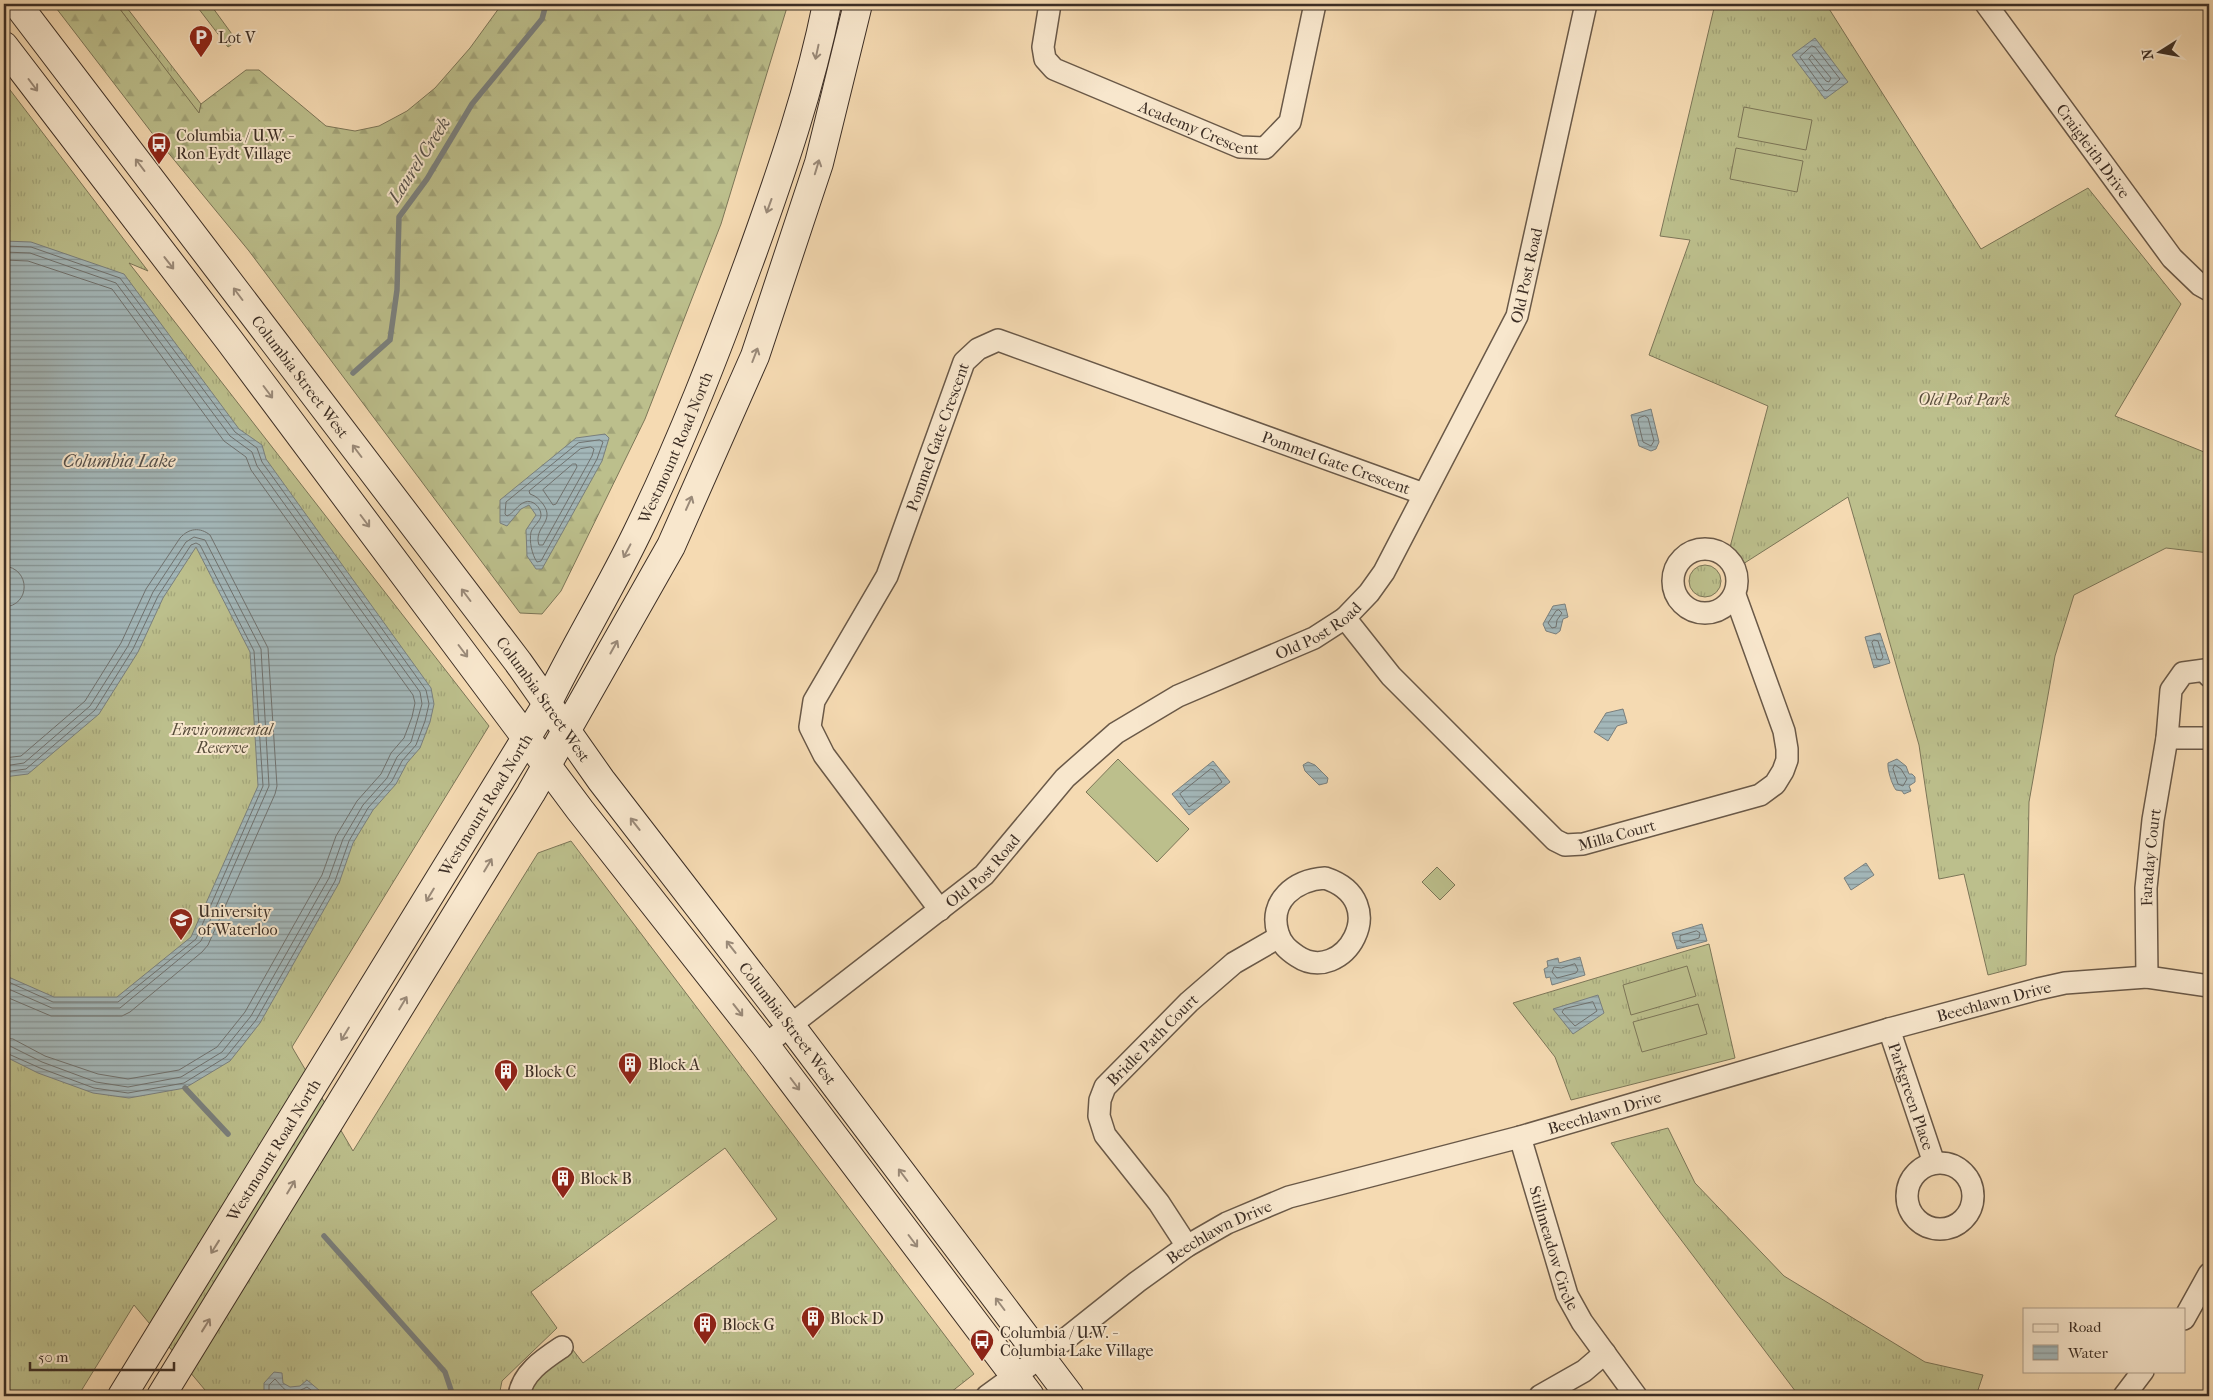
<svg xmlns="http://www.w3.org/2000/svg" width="2213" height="1400" font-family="'IM FELL French Canon',serif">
	<defs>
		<pattern id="grass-tufts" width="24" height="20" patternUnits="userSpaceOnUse" patternTransform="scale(1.25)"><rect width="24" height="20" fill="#bcbf8c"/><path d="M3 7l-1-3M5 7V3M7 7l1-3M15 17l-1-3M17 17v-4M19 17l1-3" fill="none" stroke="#a2a479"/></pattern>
		<pattern id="forest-firs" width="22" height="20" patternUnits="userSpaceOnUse" patternTransform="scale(1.25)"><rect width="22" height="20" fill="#bcbf8c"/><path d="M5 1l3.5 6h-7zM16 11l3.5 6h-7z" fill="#a2a479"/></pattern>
		<pattern id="water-rules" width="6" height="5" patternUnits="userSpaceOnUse" patternTransform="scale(1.25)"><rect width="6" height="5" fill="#a3b7b9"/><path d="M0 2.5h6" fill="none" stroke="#869596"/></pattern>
	</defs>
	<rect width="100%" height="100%" fill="#f5dab2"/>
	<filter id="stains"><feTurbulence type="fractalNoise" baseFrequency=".004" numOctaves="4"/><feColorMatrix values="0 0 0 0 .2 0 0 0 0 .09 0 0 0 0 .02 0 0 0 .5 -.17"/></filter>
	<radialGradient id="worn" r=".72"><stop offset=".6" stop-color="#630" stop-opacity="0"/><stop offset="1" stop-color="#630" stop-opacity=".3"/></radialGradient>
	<path fill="url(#grass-tufts)" stroke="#7c7658" d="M116,4H124L201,104L199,114Z
		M195,4H210L237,41L228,47Z
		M1715,4H1826L1981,249L2088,188L2181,304L2115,416L2209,454V553L2166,548L2074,595L2055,656L2029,802L2026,965L1988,975L1964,874L1939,879L1919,745L1848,497L1743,564L1738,554L1730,547L1768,406L1649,355L1690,240L1660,236Z
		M4,82L148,271L129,263L489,726L292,1047L353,1151L538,853L571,841L974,1374L946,1396H526L534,1381L573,1350L583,1363L777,1219L725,1148L531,1292L557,1328L502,1381L499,1396H210L134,1305L78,1396H4Z
		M1689 581a16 16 0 1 1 32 0a16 16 0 1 1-32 0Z
		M1709,944L1735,1058L1571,1100L1555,1057L1513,1003Z
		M1668,1128L1695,1183L1784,1276L1925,1362L1983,1375L1976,1396H1799L1660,1212L1611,1143Z"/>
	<path fill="url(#forest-firs)" stroke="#7c7658" d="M53,4H116L199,113L201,104L246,70H259L326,126L355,131L379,126L407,111L435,88L470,48L502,4H788L721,224L645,419L561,591L542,614L520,613L249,251L152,133Z"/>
	<path fill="#bcbf8c" stroke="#7c7658" d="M1744,107L1812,120L1806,150L1738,137Z
		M1736,148L1803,161L1797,192L1730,179Z
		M1118,759L1189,829L1157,862L1086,792Z
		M1437,867L1455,885L1440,900L1422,882Z
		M1687,966L1696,996L1631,1015L1623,985Z
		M1698,1004L1707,1034L1642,1052L1633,1022Z"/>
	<path fill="url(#water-rules)" stroke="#7a807e" d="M1815,38L1848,82L1825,99L1792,55Z
		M4,241L31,242L124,274L239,429L262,445L266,459L431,688L434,704L430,722L420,748L407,763L396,784L373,810L353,843L339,883L260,1023L230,1061L185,1088L129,1098L93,1093L38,1073L4,1056V975L54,997H117L191,937L258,786L250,652L196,547L163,598L138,652L99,714L28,774L4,777V607L6,586L4,581Z
		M1651,409L1659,442L1656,449L1651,451L1639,446L1631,415Z
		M605,434L609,438L602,461L542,569H536L527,556L526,530L536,515L529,505L521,509L507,526L500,523V500L576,438Z
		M1565,604L1568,617L1563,619L1560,631L1556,634L1546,631L1543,624L1553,606Z
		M1880,633L1890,663L1874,668L1865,637Z
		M1623,709L1627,723L1617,726L1608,741L1594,732L1606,713Z
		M1897,759L1906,766L1909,774H1912L1915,777V782L1909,786L1911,791L1904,794L1902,791L1896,790C1892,785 1887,769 1888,763Z
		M1213,761L1230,782L1189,815L1172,794Z
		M1308,762L1315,765L1328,778L1327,783L1319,785L1305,771L1303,765Z
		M1866,863L1874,875L1851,890L1844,878Z
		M1702,924L1707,941L1677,949L1672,933Z
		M1580,957L1585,975L1552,985L1550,977L1546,978L1544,969L1548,967L1547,961L1558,958L1559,963Z
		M1598,995L1604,1013L1573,1034L1553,1009Z
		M274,1372L282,1373L283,1383L290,1387L300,1386L307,1380L326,1396H264V1383Z"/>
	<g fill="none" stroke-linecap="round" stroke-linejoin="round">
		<path stroke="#70726f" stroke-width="1" d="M1812,46L1815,47L1840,79L1827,91L1824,90L1800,57Z
			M1812,55L1831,78L1829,82L1826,81L1809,59Z
			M4,246L31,247L120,278L235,432L257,448L262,462L426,690L429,704L425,721L416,745L402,761L392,781L368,808L349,841L335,881L256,1020L226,1057L184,1083L128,1093L94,1088L40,1068L4,1052
			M4,252L30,253L116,283L230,436L252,452L257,466L420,692L422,704L411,742L397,757L387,778L363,805L343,839L329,878L251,1016L222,1052L181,1077L128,1087L96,1082L42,1062L10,1046L4,1045
			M4,260L28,261L112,289L224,441L246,457L251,470L413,695L415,703L412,717L404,738L391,753L381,774L357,801L336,836L322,875L245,1012L217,1047L179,1070L128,1079L98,1074L45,1056L13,1039L4,1038
			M1645,416L1648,418L1654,441L1651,446L1643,442L1638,421L1639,418Z
			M600,440L603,442L597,459L541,561L537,562C532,555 529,541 531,532C533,526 541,521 541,515C541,507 532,499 525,502C517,505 514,513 507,516L505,514L506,502L578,443Z
			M591,447L594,449L592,456L543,545H539C533,527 556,522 543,504C539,499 536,496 530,494L529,491L580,449Z
			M573,464H576L577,467L556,504L553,505L543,490Z
			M4,566C31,568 31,606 4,607
			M1559,610L1562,613L1557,620L1556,627L1552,628L1548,623L1556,611Z
			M1874,640L1878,641L1883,657L1881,660L1877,659L1872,643Z
			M4,758L21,756L85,701L121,643L146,589L180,538C189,528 200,527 210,535L268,648L277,786L275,794L208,945L202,952L130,1012L122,1016H51L4,996
			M1895,765L1901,769L1907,779L1903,786L1898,784L1893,769Z
			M4,766L24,763L90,706L128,646L153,592L186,542L194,537L205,540L261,649L269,786L201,941L120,1008H52L4,987
			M1211,769L1214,770L1222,782L1189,807L1180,794Z
			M4,772L26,769L95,710L133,649L158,596L191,545L196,543L200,545L254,651L263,786L196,939L118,1002H53L4,980
			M1697,931L1700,933L1699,938L1683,943L1680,941V936Z
			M1575,964L1578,970L1576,973L1557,978L1552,972L1554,967L1561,968Z
			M1593,1002L1597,1011L1575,1026L1562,1012L1564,1009Z
			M269,1396V1385L275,1379C287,1392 288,1397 307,1387L319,1396"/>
		<path stroke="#7a807e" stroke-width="5.5" d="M353,373L390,340L397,290L399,217L427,179L472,104L542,19L546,4
			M185,1088L228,1134
			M324,1236L445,1372L453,1396"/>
		<g stroke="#6a5948" stroke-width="24">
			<g id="street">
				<path id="s1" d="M1050,4L1043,47L1045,59L1054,69L1240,147L1265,148L1290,122L1315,4"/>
				<path id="s2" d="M1986,4L2172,258L2200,285L2209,290"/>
				<circle cx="1705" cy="581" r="32"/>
				<path id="s3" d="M1345,618L1391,676L1555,840L1565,845L1583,844L1760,795L1775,784L1783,771L1787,760V749L1784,731L1735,595"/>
				<path d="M2167,738H2209"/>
				<path d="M1325,878C1395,901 1343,987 1297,956C1288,950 1281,944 1278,933C1268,901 1295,880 1325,878Z"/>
				<path id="s4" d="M940,910L824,755L810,727L814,701L887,576L964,362L978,349L998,340L1424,494"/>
				<path id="s5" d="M2147,977L2146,888L2153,820L2167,738L2171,690L2183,673L2205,670L2209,676"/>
				<path id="s6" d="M1889,1029L1934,1163"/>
				<path id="s7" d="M765,1045L984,875L1065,778L1116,733L1178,696L1314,638L1345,618L1369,593L1384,572L1517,316L1586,4"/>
				<path id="s8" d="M1520,1137L1567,1295L1582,1322L1636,1396"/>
				<circle cx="1940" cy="1196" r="33"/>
				<path id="s9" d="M1187,1246L1159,1203L1105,1135L1099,1116L1100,1100L1105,1087L1189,1002L1234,963L1279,937"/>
				<path d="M2184,1319L2209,1274"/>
				<path d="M519,1396C522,1373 544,1359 562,1347"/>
				<path id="s10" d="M987,1396L1063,1341L1137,1282L1187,1246L1227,1223L1289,1197L1520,1137L1889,1029L2038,989L2065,983L2147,977L2209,986"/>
				<path d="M1540,1396L1584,1371L1605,1353"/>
				<path d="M2124,1396L2143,1371"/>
			</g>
		</g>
		<g stroke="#3c2e25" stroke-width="30">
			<g id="secondary">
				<path id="s11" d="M17,4L518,662L601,780L790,1025L1070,1396"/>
				<path d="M4,46L229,340L580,810L765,1045L1030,1396"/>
				<path id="s12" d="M122,1396L547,704C575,646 609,591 637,533C682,441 718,347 753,251C782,170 810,89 827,4"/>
				<path d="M161,1396L531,793L671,546L755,356L819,163L858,4"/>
			</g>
		</g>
		<use href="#street" stroke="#f8e7cd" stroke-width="21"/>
		<use href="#secondary" stroke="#f8e7cd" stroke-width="28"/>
	</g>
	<defs><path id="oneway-shaft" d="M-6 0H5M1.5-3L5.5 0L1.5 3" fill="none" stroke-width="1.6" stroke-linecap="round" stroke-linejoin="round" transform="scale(1.25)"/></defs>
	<g stroke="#9a8a79">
		<use href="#oneway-shaft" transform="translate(817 52) rotate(102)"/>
		<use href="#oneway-shaft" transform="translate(33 85) rotate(53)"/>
		<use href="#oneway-shaft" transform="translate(140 165) rotate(-127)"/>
		<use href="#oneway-shaft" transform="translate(817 167) rotate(-73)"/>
		<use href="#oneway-shaft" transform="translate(769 206) rotate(110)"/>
		<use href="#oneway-shaft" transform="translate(169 263) rotate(52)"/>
		<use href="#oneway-shaft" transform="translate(238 294) rotate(-127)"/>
		<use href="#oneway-shaft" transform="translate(755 355) rotate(-69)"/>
		<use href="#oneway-shaft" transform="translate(268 392) rotate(53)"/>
		<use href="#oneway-shaft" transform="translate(357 451) rotate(-127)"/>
		<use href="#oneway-shaft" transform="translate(689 503) rotate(-66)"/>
		<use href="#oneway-shaft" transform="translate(365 521) rotate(53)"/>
		<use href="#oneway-shaft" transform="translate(627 551) rotate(118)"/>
		<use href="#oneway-shaft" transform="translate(466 595) rotate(-127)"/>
		<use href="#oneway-shaft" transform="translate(614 647) rotate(-61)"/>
		<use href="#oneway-shaft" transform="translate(463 651) rotate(53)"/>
		<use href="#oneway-shaft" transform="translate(635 824) rotate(-128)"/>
		<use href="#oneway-shaft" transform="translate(488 865) rotate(-59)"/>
		<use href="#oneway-shaft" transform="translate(430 895) rotate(121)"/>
		<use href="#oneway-shaft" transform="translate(731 947) rotate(-128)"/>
		<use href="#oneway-shaft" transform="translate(403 1003) rotate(-59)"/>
		<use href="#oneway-shaft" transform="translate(738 1010) rotate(52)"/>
		<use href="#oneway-shaft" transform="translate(345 1034) rotate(121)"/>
		<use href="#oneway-shaft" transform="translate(795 1084) rotate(53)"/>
		<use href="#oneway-shaft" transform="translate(903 1175) rotate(-127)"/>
		<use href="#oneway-shaft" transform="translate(291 1187) rotate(-59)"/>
		<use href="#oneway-shaft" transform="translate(913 1241) rotate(53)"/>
		<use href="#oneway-shaft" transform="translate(215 1247) rotate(122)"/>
		<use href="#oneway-shaft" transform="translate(1000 1304) rotate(-127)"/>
		<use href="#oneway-shaft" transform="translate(206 1325) rotate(-58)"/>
	</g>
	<defs>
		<g id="parking-pin" transform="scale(1.25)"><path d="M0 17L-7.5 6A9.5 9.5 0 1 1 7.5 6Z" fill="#8f2418" stroke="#f8e7cd"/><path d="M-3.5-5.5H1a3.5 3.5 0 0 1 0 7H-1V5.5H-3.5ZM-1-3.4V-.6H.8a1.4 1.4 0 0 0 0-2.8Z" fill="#fff"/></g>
		<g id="bus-pin" transform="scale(1.25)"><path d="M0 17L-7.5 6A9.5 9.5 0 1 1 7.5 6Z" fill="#8f2418" stroke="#f8e7cd"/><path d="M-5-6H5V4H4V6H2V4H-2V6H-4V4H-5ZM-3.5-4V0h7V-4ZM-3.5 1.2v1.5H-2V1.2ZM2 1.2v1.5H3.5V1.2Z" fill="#fff"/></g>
		<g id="university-pin" transform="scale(1.25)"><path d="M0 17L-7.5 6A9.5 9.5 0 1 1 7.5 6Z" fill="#8f2418" stroke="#f8e7cd"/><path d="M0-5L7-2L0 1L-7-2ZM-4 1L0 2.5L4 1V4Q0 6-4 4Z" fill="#fff"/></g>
		<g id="building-pin" transform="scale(1.25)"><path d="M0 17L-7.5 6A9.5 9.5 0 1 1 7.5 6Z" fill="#8f2418" stroke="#f8e7cd"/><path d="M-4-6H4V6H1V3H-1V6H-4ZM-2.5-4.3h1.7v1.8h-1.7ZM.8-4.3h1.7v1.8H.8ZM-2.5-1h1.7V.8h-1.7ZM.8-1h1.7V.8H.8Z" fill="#fff"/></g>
	</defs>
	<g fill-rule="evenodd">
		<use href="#parking-pin" x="201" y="37"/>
		<use href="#bus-pin" x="159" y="144"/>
		<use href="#university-pin" x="181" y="920"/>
		<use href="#building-pin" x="630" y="1064"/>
		<use href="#building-pin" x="506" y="1071"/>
		<use href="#building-pin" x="563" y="1178"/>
		<use href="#building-pin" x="813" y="1318"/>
		<use href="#building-pin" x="705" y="1324"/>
		<use href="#bus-pin" x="982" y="1341"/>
	</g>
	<g text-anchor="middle" stroke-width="4" stroke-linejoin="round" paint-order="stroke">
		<g font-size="16" fill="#3c2e25" stroke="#f8e7cd" text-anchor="start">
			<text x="218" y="43">Lot V</text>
			<text x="176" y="141">Columbia / U.W. -<tspan x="176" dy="18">Ron Eydt Village</tspan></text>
			<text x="198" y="917">University<tspan x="198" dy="18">of Waterloo</tspan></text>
			<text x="648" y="1070">Block A</text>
			<text x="524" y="1077">Block C</text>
			<text x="580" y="1184">Block B</text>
			<text x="830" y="1324">Block D</text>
			<text x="722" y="1330">Block G</text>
			<text x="1000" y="1338">Columbia / U.W. -<tspan x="1000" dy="18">Columbia Lake Village</tspan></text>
		</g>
		<g font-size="16" fill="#3c2e25" stroke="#f8e7cd">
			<text dy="6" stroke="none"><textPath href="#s1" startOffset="226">Academy Crescent</textPath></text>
			<text dy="6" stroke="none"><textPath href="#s2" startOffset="182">Craigleith Drive</textPath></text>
			<text dy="6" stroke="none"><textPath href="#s7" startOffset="1119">Old Post Road</textPath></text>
			<text dy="6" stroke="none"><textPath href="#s11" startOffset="468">Columbia Street West</textPath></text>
			<text dy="6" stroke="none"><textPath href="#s4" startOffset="544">Pommel Gate Crescent</textPath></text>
			<text dy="6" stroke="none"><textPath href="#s12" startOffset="1099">Westmount Road North</textPath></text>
			<text dy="6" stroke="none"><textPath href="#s4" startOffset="1024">Pommel Gate Crescent</textPath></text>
			<text dy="6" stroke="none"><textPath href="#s7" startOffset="699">Old Post Road</textPath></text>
			<text dy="6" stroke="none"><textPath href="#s11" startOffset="872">Columbia Street West</textPath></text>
			<text dy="6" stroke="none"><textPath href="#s12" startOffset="694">Westmount Road North</textPath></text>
			<text dy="6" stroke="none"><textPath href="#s3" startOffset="370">Milla Court</textPath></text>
			<text dy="6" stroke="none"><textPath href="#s5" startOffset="120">Faraday Court</textPath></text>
			<text dy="6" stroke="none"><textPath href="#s7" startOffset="279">Old Post Road</textPath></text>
			<text dy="6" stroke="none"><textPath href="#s10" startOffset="1095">Beechlawn Drive</textPath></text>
			<text dy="6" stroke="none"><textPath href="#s11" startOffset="1278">Columbia Street West</textPath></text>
			<text dy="6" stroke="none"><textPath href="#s9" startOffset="255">Bridle Path Court</textPath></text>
			<text dy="6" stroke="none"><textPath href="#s6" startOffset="71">Parkgreen Place</textPath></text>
			<text dy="6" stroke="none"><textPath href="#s10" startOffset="690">Beechlawn Drive</textPath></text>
			<text dy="6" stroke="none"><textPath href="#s12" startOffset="289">Westmount Road North</textPath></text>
			<text dy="6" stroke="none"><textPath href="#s10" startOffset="285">Beechlawn Drive</textPath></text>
			<text dy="6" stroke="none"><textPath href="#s8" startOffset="116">Stillmeadow Circle</textPath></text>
		</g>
		<g font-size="16" font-style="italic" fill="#564b3a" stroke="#f8e7cd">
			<text x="1964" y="405">Old Post Park</text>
			<text x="222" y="735">Environmental<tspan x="222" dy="18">Reserve</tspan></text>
		</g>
		<g font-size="18" font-style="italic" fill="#56504a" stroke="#f8e7cd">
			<text transform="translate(419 160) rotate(-57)" y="6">Laurel Creek</text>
			<text x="119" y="467">Columbia Lake</text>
		</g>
	</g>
	<rect width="2213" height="1400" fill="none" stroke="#f5dab2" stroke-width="20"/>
	<rect x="5" y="5" width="2203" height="1390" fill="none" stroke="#3c2e25" stroke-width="2.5"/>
	<rect x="10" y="10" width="2193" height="1380" fill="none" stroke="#3c2e25"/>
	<rect x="2023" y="1308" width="162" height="65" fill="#f8e7cd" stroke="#ad9d8a"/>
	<rect x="2033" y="1324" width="25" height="8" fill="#f8e7cd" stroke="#ad9d8a"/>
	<text x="2068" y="1332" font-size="15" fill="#3c2e25">Road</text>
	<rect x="2033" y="1345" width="25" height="15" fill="url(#water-rules)" stroke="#ad9d8a"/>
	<text x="2068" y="1358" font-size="15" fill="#3c2e25">Water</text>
	<g transform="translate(2160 52) rotate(259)" stroke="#f8e7cd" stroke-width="4" paint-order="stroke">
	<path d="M0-4L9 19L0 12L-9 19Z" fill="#3c2e25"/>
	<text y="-8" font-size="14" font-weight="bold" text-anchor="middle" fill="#3c2e25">N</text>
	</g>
	<path d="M30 1362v8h144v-8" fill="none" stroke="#3c2e25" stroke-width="2.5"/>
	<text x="38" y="1362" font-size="15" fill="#3c2e25" stroke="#f8e7cd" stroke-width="4" paint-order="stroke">50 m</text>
	<rect width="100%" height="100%" filter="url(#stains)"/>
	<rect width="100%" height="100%" fill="url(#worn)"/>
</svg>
